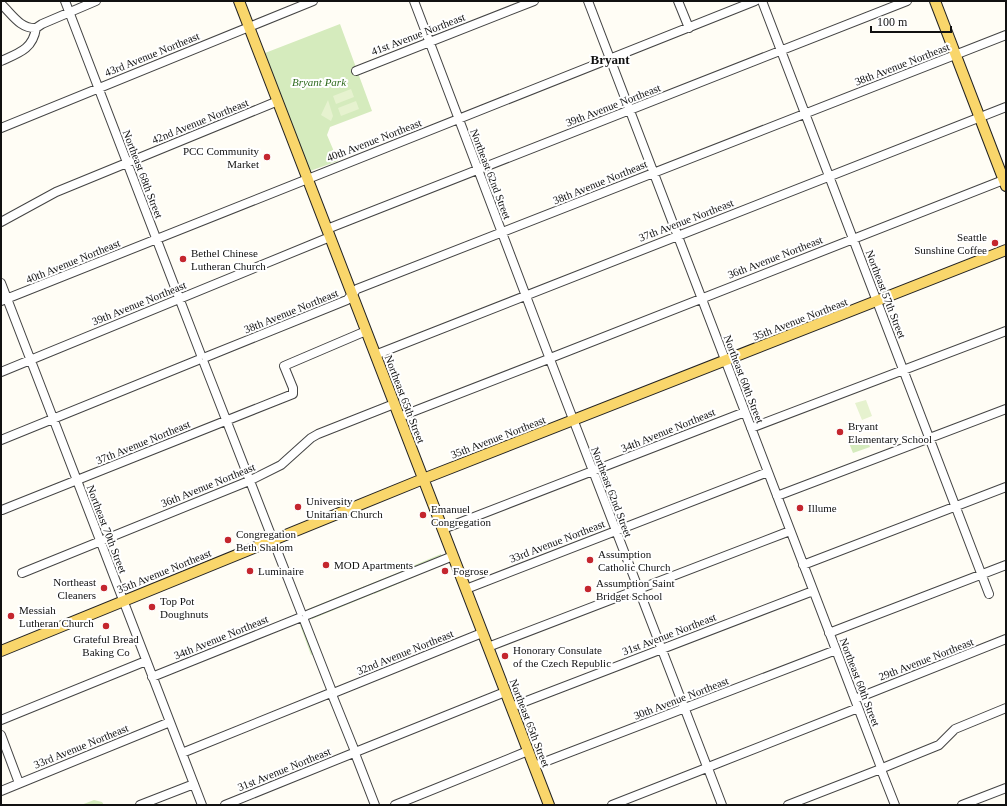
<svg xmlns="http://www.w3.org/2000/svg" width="1007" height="806" font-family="'Times New Roman',serif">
	<rect width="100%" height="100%" fill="#fffdf5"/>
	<path fill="#d5ebbd" d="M340,24L372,111L330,127L327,135L338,161L310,171L265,53Z
		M866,436L870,447L853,453L849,443Z
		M441,554L442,557L404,572L403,570Z
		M402,571L403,573L309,611L308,609Z
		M422,572L419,575L374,594L373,592Z
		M372,592L373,594L312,619L311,617Z
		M302,624L313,654L311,655L300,625Z
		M94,800L102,802L104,805H81Z"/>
	<path fill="#e6f2cf" d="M351,89L354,97L336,104L333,96Z
		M328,100L333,116L331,121L321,115Z
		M356,101L359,109L341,116L338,108Z
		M866,400L872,416L862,420L855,403Z"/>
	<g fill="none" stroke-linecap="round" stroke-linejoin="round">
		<g stroke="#444" stroke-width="10">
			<path id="minor" d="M65,1L201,355
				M414,1L548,354
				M588,1L880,765
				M678,1L689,28
				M762,1L989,594
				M1,4C12,14 20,29 36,28
				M1,61C19,53 33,49 36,28L42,24L96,1
				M356,71L534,1
				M1,128L313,1
				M1,222L56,192L278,101
				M327,229L907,1
				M1,283L202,805
				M1,301L755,1
				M375,355L1006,107
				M206,357L347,300L357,289L1006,35
				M553,357L1006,179
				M551,362L706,764
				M204,363L301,612
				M1,372L330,237
				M399,417L546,360
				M751,428L1006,331
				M1,440L198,360
				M777,496L1006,409
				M2,510L293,394V388L284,366L366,331
				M443,529L745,412
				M803,565L1006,487
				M22,573L249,481L281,465L311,438L318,434L394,404
				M466,589L768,472
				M307,615L453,556
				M304,620L331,689
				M829,633L1006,565
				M488,647L790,531
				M152,677L299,618
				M336,692L482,633
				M333,697L354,749
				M855,699L1006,639
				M511,707L813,591
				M1,720L146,661
				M1,735L19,783
				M358,751L505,692
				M182,753L328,694
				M356,756L375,805
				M534,766L836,650
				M711,766L858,708
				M885,767L939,745L955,729L1006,708
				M709,771L722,805
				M882,772L895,805
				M1,791L170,722
				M140,805L194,784
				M225,805L351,754
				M395,805L528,751
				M612,805L704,769
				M788,805L878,770
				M962,805L1006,788"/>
		</g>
		<g stroke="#222" stroke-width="12">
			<path id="major" d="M239,1L549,805
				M935,1L1006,186
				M1,651L423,479L1006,250"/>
		</g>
		<use href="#minor" stroke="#fff" stroke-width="8"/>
		<use href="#major" stroke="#f9d66b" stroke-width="10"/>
	</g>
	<g fill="#c4262e" stroke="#fff" stroke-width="1.5">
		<circle cx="267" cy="157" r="4"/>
		<circle cx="995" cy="243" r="4"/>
		<circle cx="183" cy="259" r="4"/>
		<circle cx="840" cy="432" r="4"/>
		<circle cx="298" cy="507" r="4"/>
		<circle cx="800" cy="508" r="4"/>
		<circle cx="423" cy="515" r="4"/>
		<circle cx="228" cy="540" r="4"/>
		<circle cx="590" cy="560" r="4"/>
		<circle cx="326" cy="565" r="4"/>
		<circle cx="250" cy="571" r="4"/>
		<circle cx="445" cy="571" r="4"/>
		<circle cx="104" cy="588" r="4"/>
		<circle cx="588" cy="589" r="4"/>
		<circle cx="152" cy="607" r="4"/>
		<circle cx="11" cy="616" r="4"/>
		<circle cx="106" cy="626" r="4"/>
		<circle cx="505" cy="656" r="4"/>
	</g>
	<g text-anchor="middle" stroke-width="4" stroke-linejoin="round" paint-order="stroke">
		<g font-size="11" fill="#111" stroke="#fff">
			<text transform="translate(418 34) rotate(-21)" y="4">41st Avenue Northeast</text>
			<text transform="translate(152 54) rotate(-22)" y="4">43rd Avenue Northeast</text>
			<text transform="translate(902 64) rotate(-21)" y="4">38th Avenue Northeast</text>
			<text transform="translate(613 105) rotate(-21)" y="4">39th Avenue Northeast</text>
			<text transform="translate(200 121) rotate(-22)" y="4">42nd Avenue Northeast</text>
			<text transform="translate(374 140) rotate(-21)" y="4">40th Avenue Northeast</text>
			<text transform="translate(143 174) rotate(69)" y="4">Northeast 68th Street</text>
			<text transform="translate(491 174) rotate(69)" y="4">Northeast 62nd Street</text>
			<text transform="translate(600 182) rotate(-22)" y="4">38th Avenue Northeast</text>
			<text transform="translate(686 220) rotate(-21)" y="4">37th Avenue Northeast</text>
			<text transform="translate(775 257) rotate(-21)" y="4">36th Avenue Northeast</text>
			<text transform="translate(73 261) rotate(-22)" y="4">40th Avenue Northeast</text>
			<text transform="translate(886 294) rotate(69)" y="4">Northeast 57th Street</text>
			<text transform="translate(139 303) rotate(-22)" y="4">39th Avenue Northeast</text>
			<text transform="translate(291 311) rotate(-22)" y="4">38th Avenue Northeast</text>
			<text transform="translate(800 319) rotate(-21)" y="4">35th Avenue Northeast</text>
			<text transform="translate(744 379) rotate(69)" y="4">Northeast 60th Street</text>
			<text transform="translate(405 399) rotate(69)" y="4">Northeast 65th Street</text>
			<text transform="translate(668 430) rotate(-22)" y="4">34th Avenue Northeast</text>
			<text transform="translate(498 437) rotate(-21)" y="4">35th Avenue Northeast</text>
			<text transform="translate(143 442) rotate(-22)" y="4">37th Avenue Northeast</text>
			<text transform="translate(208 485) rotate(-22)" y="4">36th Avenue Northeast</text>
			<text transform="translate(612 492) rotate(69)" y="4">Northeast 62nd Street</text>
			<text transform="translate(107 529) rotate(69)" y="4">Northeast 70th Street</text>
			<text transform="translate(557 541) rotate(-21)" y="4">33rd Avenue Northeast</text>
			<text transform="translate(164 571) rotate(-22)" y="4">35th Avenue Northeast</text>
			<text transform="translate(669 634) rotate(-21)" y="4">31st Avenue Northeast</text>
			<text transform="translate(221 637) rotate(-22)" y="4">34th Avenue Northeast</text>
			<text transform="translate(405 652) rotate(-22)" y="4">32nd Avenue Northeast</text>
			<text transform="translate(926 659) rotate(-21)" y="4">29th Avenue Northeast</text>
			<text transform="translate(860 682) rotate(69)" y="4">Northeast 60th Street</text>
			<text transform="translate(681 698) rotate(-21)" y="4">30th Avenue Northeast</text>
			<text transform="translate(530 723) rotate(69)" y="4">Northeast 65th Street</text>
			<text transform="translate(81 746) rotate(-22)" y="4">33rd Avenue Northeast</text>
			<text transform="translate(284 769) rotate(-22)" y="4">31st Avenue Northeast</text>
		</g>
		<g font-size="11" font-style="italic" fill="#2f6b1f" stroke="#fff">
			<text x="319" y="86">Bryant Park</text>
		</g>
		<g font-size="11" fill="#111" stroke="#fff" text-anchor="start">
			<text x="259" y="155" text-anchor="end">PCC Community<tspan x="259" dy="13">Market</tspan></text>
			<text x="987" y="241" text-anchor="end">Seattle<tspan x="987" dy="13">Sunshine Coffee</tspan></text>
			<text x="191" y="257">Bethel Chinese<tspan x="191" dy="13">Lutheran Church</tspan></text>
			<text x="848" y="430">Bryant<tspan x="848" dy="13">Elementary School</tspan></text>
			<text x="306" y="505">University<tspan x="306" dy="13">Unitarian Church</tspan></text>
			<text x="808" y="512">Illume</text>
			<text x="431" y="513">Emanuel<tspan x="431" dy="13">Congregation</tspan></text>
			<text x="236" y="538">Congregation<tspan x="236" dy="13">Beth Shalom</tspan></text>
			<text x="598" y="558">Assumption<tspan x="598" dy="13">Catholic Church</tspan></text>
			<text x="334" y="569">MOD Apartments</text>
			<text x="258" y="575">Luminaire</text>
			<text x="453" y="575">Fogrose</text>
			<text x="96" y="586" text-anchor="end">Northeast<tspan x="96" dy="13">Cleaners</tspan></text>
			<text x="596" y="587">Assumption Saint<tspan x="596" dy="13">Bridget School</tspan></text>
			<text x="160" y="605">Top Pot<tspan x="160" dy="13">Doughnuts</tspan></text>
			<text x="19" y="614">Messiah<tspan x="19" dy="13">Lutheran Church</tspan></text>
			<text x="106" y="643" text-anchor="middle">Grateful Bread<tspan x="106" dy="13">Baking Co</tspan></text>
			<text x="513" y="654">Honorary Consulate<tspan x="513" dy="13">of the Czech Republic</tspan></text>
		</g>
		<g font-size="13" font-weight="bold" fill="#111" stroke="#fff">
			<text x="610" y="64">Bryant</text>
		</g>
	</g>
	<rect width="1007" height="806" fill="none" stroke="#111111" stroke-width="4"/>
	<path d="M871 26v6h80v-6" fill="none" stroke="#111111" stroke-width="2"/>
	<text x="877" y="26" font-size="12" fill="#111111" stroke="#ffffff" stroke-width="3" paint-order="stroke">100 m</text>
</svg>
